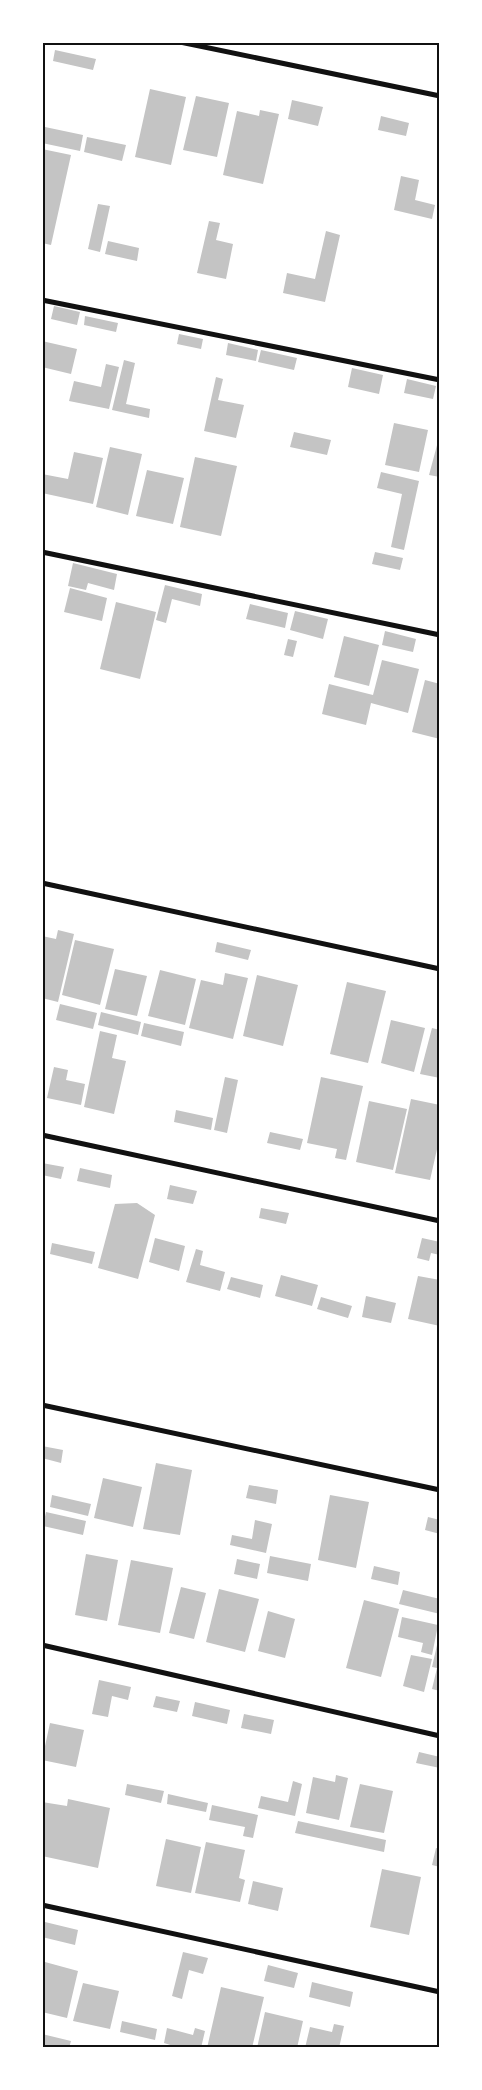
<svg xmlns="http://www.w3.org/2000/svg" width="482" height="2090" font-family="'DM Sans',sans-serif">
	<rect width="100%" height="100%" fill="#fff"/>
	<path fill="#c4c4c4" d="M55,50L96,59L93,70L53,61Z
		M150,89L186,97L171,165L135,157Z
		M196,96L229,103L217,157L183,150Z
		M292,100L323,107L318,126L288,119Z
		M260,110L279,114L263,184L223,175L237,111L259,116Z
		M381,116L409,123L406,136L378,130Z
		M45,127L83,135L80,151L42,143Z
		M87,137L126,145L122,161L84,152Z
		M42,149L71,155L51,245L42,243Z
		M401,176L419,180L415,200L435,205L432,219L394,210Z
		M98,204L110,206L100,252L88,249Z
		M209,221L220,223L216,240L233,244L226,279L197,273Z
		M326,231L340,235L325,302L283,293L287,273L315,279Z
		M108,241L139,248L137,261L105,254Z
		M54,306L80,312L77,325L51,319Z
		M85,316L118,323L116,332L84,325Z
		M179,334L203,339L201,349L177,344Z
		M42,341L77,349L71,374L42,367Z
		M228,343L258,350L256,361L226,355Z
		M261,350L297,358L294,370L258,362Z
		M124,360L135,363L126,404L150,409L149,418L112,410Z
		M106,364L119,367L109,409L69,401L74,381L101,387Z
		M352,368L383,375L379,394L348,387Z
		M216,377L223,379L218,400L244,405L236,438L204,431Z
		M407,379L436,386L433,399L404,393Z
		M394,423L428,430L419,472L385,465Z
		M294,432L331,440L327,455L290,447Z
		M440,434V477L429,475Z
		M110,447L142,454L128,515L96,507Z
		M74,452L103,458L93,504L42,493V474L68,479Z
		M195,457L237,466L221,536L180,527Z
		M147,470L184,478L173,524L136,516Z
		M381,472L419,481L404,550L391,547L402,494L377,488Z
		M375,552L403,558L400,570L372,564Z
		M73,563L117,574L114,590L88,583L86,590L68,586Z
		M165,585L202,594L200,606L172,599L166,623L156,620Z
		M70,588L107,598L102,621L64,612Z
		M116,602L156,612L140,679L100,669Z
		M250,604L288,613L285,628L246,619Z
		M295,611L328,619L323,639L290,630Z
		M385,631L416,639L413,652L382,645Z
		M344,636L379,645L369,686L334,677Z
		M288,639L297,641L293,657L284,655Z
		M382,660L419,669L408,713L371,703L366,725L322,714L329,684L373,695Z
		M425,680L440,684V739L412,732Z
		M58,930L74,934L58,1002L42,998V936L56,939Z
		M75,940L114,949L100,1005L62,995Z
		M217,942L251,950L248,960L215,952Z
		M115,969L147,976L137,1016L105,1009Z
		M160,970L196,979L185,1025L148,1016Z
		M225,973L248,978L233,1039L189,1028L201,980L223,985Z
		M257,975L298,985L283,1046L243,1036Z
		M347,982L386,991L368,1063L330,1054Z
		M60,1004L97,1013L93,1029L56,1020Z
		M101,1012L141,1022L138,1035L98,1025Z
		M391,1020L425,1028L414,1072L381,1063Z
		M144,1023L184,1032L181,1046L141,1036Z
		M432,1028L440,1030V1078L420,1074Z
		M100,1031L117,1035L112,1058L126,1061L114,1114L84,1107Z
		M54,1067L68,1070L66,1080L85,1084L81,1105L47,1098Z
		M225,1077L238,1080L227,1133L214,1130Z
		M321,1077L363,1086L346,1160L335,1158L337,1149L307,1143Z
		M411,1099L440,1105V1136L430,1180L395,1173Z
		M369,1101L407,1109L393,1170L356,1162Z
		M176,1110L213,1118L211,1130L174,1122Z
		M270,1132L303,1139L300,1150L267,1143Z
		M42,1163L64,1167L61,1179L42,1175Z
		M80,1168L112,1175L110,1188L77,1181Z
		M170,1185L197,1191L193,1204L167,1199Z
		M137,1203L155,1215L138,1279L98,1268L115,1204Z
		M261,1208L289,1213L286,1224L259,1218Z
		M155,1238L185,1246L179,1271L149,1262Z
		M422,1238L440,1242V1255L431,1253L429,1261L417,1258Z
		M52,1243L95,1252L92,1264L50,1254Z
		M196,1249L203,1251L200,1265L225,1272L220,1291L186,1282Z
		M281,1275L318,1285L312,1306L275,1296Z
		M418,1276L440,1280V1326L408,1319Z
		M231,1277L263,1285L260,1298L227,1289Z
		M366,1296L396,1303L391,1323L362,1317Z
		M321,1297L352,1306L348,1318L317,1309Z
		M42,1446L63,1450L61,1463L42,1458Z
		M156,1463L192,1470L180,1535L143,1529Z
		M103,1478L142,1487L133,1527L94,1518Z
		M249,1485L278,1490L276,1504L246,1498Z
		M52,1495L91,1504L88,1516L50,1507Z
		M330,1495L369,1502L356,1568L318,1560Z
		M46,1512L86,1521L83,1535L43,1526Z
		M428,1517L440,1520V1534L425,1530Z
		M255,1520L272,1524L266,1553L230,1545L232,1535L252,1539Z
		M86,1554L118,1560L107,1621L75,1615Z
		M270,1556L311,1564L308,1581L267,1573Z
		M237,1559L260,1564L257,1579L234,1574Z
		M131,1560L173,1568L160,1633L118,1625Z
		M374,1566L400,1572L398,1585L371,1579Z
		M181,1587L206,1593L194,1639L169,1633Z
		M219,1589L259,1599L245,1652L206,1642Z
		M403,1590L440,1599V1614L399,1604Z
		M364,1600L399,1609L381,1677L346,1668Z
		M268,1611L295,1619L285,1658L258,1651Z
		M402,1617L438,1625L432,1655L421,1652L423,1643L398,1637Z
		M437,1645H440V1691L432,1689L437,1668L432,1667Z
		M411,1655L432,1659L424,1692L403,1686Z
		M99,1680L131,1687L128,1700L112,1696L108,1717L92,1714Z
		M156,1696L180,1701L177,1712L153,1707Z
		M195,1702L230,1710L227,1724L192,1716Z
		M244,1714L274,1720L271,1734L241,1728Z
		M50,1723L84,1730L76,1767L42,1760Z
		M419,1752L440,1757V1768L416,1763Z
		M336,1775L348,1778L339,1820L306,1813L313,1777L335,1782Z
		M293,1781L302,1784L295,1816L258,1808L261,1796L288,1802Z
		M127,1784L164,1791L161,1803L125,1795Z
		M360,1784L393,1791L384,1833L350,1827Z
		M168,1794L208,1803L206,1812L167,1804Z
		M68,1799L110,1808L98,1868L42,1856V1802L67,1806Z
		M212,1805L258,1815L253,1838L243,1836L245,1827L209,1820Z
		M298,1821L386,1840L384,1852L295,1833Z
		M166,1839L201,1847L191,1893L156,1886Z
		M206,1842L245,1850L239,1878L245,1880L240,1902L195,1893Z
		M436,1848L440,1849V1867L432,1865Z
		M382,1869L421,1877L409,1935L370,1927Z
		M253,1881L283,1888L278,1911L248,1904Z
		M45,1922L78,1930L75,1945L42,1937Z
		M183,1952L208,1958L203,1974L189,1970L182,1999L172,1996Z
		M45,1962L78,1971L67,2018L42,2012V1972Z
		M268,1965L298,1973L294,1988L264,1981Z
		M312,1982L353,1992L350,2007L309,1997Z
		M83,1983L119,1991L110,2029L73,2021Z
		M221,1987L264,1997L252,2048H207Z
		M265,2012L303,2021L297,2048H257Z
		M122,2021L157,2029L155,2040L120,2032Z
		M334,2024L344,2026L339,2048H305L310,2027L332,2032Z
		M167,2028L193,2035L195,2028L205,2031L201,2048H180L164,2043Z
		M42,2034L71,2041L69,2048H42Z"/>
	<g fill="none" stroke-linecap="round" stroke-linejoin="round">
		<path stroke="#111" stroke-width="5" d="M180,42L440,96
			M42,300L440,380
			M42,552L440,635
			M42,883L440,969
			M42,1135L440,1221
			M42,1405L440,1490
			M42,1645L440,1736
			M42,1905L440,1992"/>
	</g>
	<rect width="482" height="2090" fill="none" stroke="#ffffff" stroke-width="88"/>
	<rect x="44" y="44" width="394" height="2002" fill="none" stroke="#111" stroke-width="2"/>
</svg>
